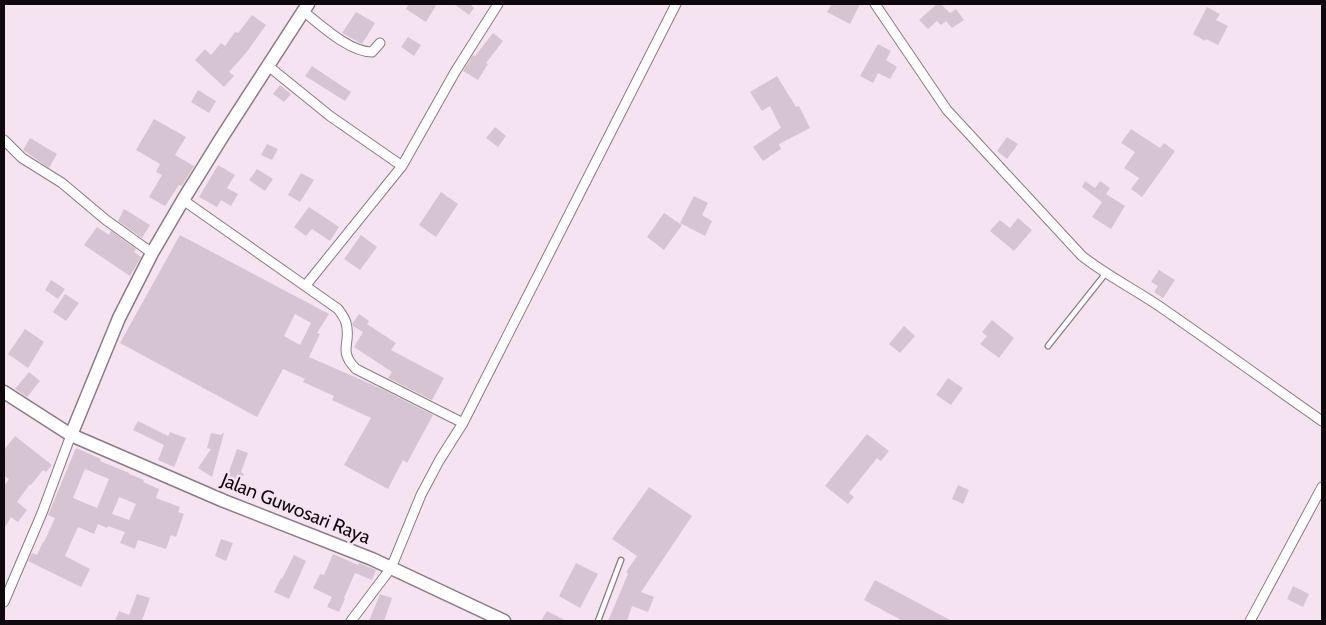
<svg xmlns="http://www.w3.org/2000/svg" width="1326" height="625" font-family="Cabin,sans-serif">
	<rect width="100%" height="100%" fill="#f6e3f2"/>
	<path fill="#d7c4d3" fill-rule="evenodd" d="M409,4H437L426,22L406,9Z
		M454,4H470L474,8L469,15Z
		M832,4H860L850,24L827,12Z
		M937,4H941L950,13L956,9L964,20L952,28L946,21L941,25L937,21L928,29L919,20Z
		M1207,7L1220,14L1216,20L1228,26L1218,45L1206,39L1205,41L1193,34Z
		M356,12L375,23L362,44L342,33Z
		M252,15L266,25L246,53L229,72L234,76L224,87L195,60L205,49L211,55L221,43L225,46L235,32L238,33Z
		M493,33L503,41L486,63L488,64L478,80L463,71L473,55L475,56Z
		M408,37L421,45L414,56L401,47Z
		M878,44L891,51L886,60L897,67L890,79L878,73L873,83L860,76Z
		M312,66L351,92L345,101L305,76Z
		M777,76L796,107L799,106L810,128L779,144L781,149L763,161L753,147L781,128L770,106L762,111L750,92Z
		M280,85L291,94L284,102L273,94Z
		M198,90L216,101L209,113L191,102Z
		M154,119L186,137L175,155L194,166L182,186L179,185L165,206L149,197L162,175L156,172L160,164L136,150Z
		M495,127L506,136L498,147L486,138Z
		M1131,129L1160,148L1164,143L1175,151L1142,197L1131,189L1139,178L1124,168L1135,152L1121,143Z
		M1007,137L1018,144L1007,159L997,151Z
		M30,138L57,154L49,168L23,150Z
		M267,144L278,149L272,160L261,155Z
		M218,165L235,175L227,188L238,194L231,206L221,200L217,207L199,197Z
		M257,169L273,179L265,191L249,180Z
		M301,173L314,180L300,202L288,195Z
		M1085,181L1095,188L1100,181L1110,188L1106,194L1125,206L1111,229L1092,217L1102,202L1082,187Z
		M441,192L458,204L436,237L419,225Z
		M694,196L708,203L702,215L712,221L705,236L680,223Z
		M309,207L339,227L330,241L312,229L306,236L294,227Z
		M124,209L150,225L142,238L118,221Z
		M664,213L682,225L664,250L647,237Z
		M1018,218L1032,230L1014,251L990,231L1000,220L1010,228Z
		M97,227L109,235L111,231L136,249L134,252L141,257L130,276L84,245Z
		M180,235L329,314L317,333L320,334L309,357L382,389L433,415L407,463L403,460L388,489L344,465L371,418L332,400L334,396L303,382L305,379L283,369L257,417L120,343ZM295,314L311,323L300,345L284,336Z
		M361,235L377,247L360,270L344,259Z
		M1159,270L1175,280L1163,298L1154,292L1158,286L1151,282Z
		M51,280L65,289L58,299L45,290Z
		M65,294L79,303L66,321L53,312Z
		M359,314L369,321L367,324L396,343L391,350L444,378L432,400L388,378L392,372L354,347L363,332L353,326L352,324Z
		M992,320L1014,338L999,358L980,344L987,336L982,332Z
		M904,326L915,336L900,353L889,344Z
		M25,329L44,342L28,368L8,354Z
		M29,372L40,381L27,397L15,389Z
		M948,378L963,388L951,405L936,395Z
		M138,421L168,436L170,432L186,438L174,467L158,460L164,445L133,430Z
		M211,433L221,435L223,433H224L212,477L198,468L211,449L207,448Z
		M867,434L889,451L881,461L877,458L849,493L854,497L848,504L825,486Z
		M15,436L52,465L46,472L43,470L31,485L30,484L17,502L27,510L18,522L11,517L4,529V486L9,479L4,476V450Z
		M76,448L101,459L100,461L129,473V474L144,480L143,482L159,489L156,498L180,507L178,512L184,514L176,537L171,535L166,549L138,540L135,549L120,543L125,532L108,526L107,528L98,524L94,534L78,527L65,556L90,569L81,587L28,561L32,553L37,555L43,542H44L55,518L48,515ZM85,469L109,479L97,508L73,498ZM119,497L136,504L129,520L112,514Z
		M237,449L248,453L241,472L244,474L237,490L224,485Z
		M958,485L969,490L963,504L952,499Z
		M649,487L692,516L641,592L654,597L648,612L632,606L627,621H608L628,574L626,572L637,556L612,539Z
		M221,539L233,543L226,561L215,556Z
		M333,554L358,565L359,563L376,570L372,580L355,573L344,598L345,599L339,612L327,607L332,597L313,588L320,574L324,575Z
		M294,555L306,561L289,599L274,592L281,578L282,579Z
		M576,563L598,574L580,608L559,596Z
		M875,580L952,621H903L864,600Z
		M1293,586L1309,594L1303,607L1287,599Z
		M137,594L150,598L142,620L144,621H115L119,611L129,615Z
		M380,594L392,598L384,621H369Z
		M547,611L567,621H541Z"/>
	<g fill="none" stroke-linecap="round" stroke-linejoin="round">
		<g stroke="#8b7a87" stroke-width="7">
			<path id="lane" d="M1048,346L1106,273
				M598,621L621,560"/>
		</g>
		<g stroke="#8b7a87" stroke-width="11">
			<path id="street" d="M875,4L947,110L1082,256C1106,275 1134,289 1159,306C1214,344 1268,383 1322,421
				M303,11C321,25 349,52 372,52L380,43
				M267,65L330,116L402,166
				M4,140L22,158L62,183L106,220L152,253
				M183,200L338,309C341,313 345,318 346,323C352,343 337,350 356,369L463,423
				M306,285L402,166L455,72L498,4
				M4,602L42,513L71,435
				M351,621L391,568L421,495L439,461L463,423L676,4
				M1250,621L1322,487"/>
		</g>
		<g stroke="#8b7a87" stroke-width="15">
			<path id="secondary" d="M4,392L71,435L224,501L372,559L504,621
				M71,435L119,318L152,253L183,200L222,137L308,4"/>
		</g>
		<use href="#lane" stroke="#fff" stroke-width="4.5"/>
		<use href="#street" stroke="#fff" stroke-width="9"/>
		<use href="#secondary" stroke="#fff" stroke-width="12"/>
	</g>
	<g text-anchor="middle" stroke-width="5" stroke-linejoin="round" paint-order="stroke">
		<g font-size="19" fill="#0f090e" stroke="#f6e3f2">
			<text transform="translate(296 508) rotate(22)" y="7">Jalan Guwosari Raya</text>
		</g>
	</g>
	<rect width="1326" height="625" fill="none" stroke="#0f090e" stroke-width="10"/>
</svg>
